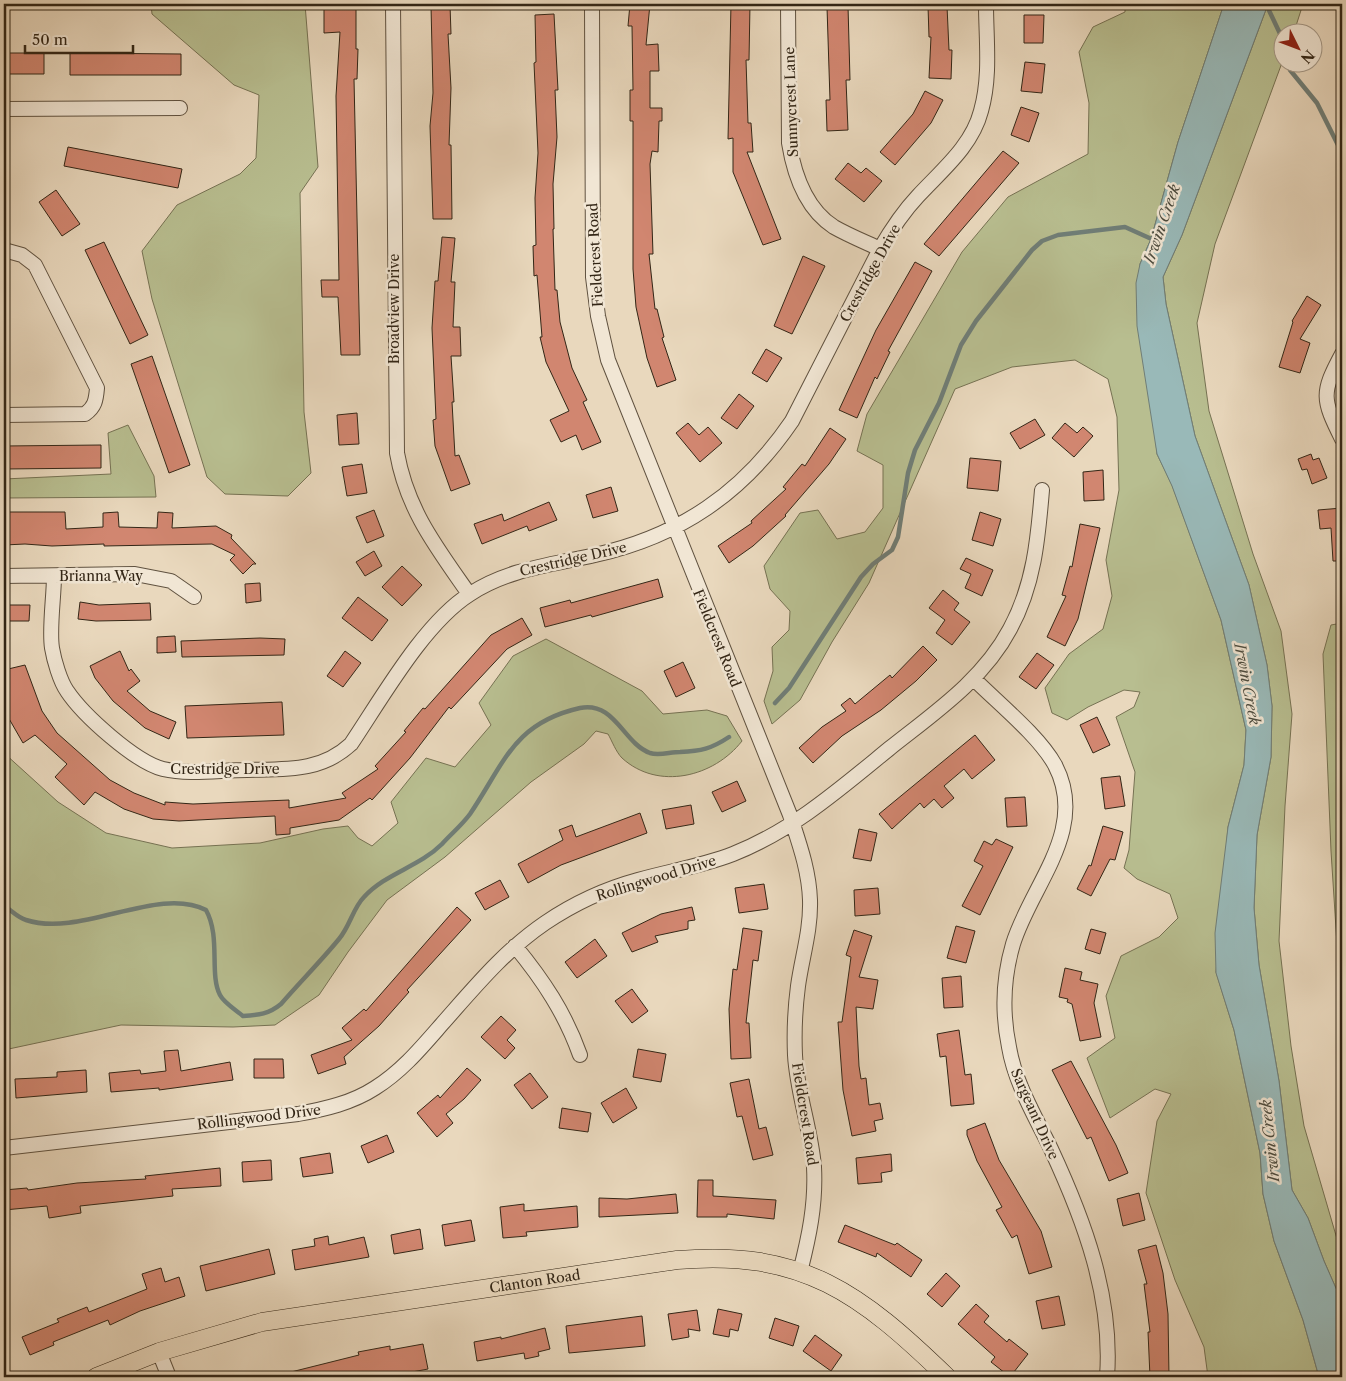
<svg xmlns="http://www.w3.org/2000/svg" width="1346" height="1381" font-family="'Libre Caslon Text',serif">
	<rect width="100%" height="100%" fill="#e9d8bd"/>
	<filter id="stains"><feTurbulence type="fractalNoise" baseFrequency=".004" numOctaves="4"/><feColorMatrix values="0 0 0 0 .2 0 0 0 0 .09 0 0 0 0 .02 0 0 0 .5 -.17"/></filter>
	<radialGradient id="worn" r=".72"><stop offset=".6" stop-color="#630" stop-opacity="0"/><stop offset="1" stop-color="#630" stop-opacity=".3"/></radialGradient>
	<path fill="#b8be90" stroke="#767253" d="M151,4H305L318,167L300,193L304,412L311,473L288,496L225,494L207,477L152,299L142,251L177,205L240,174L256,158L259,95L234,85L152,14Z
		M1125,4H1224L1178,142L1151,239L1140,264L1157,454L1172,485L1221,620L1246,730L1244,765L1228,827L1216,972L1234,1030L1260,1153L1263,1194L1274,1241L1303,1320L1319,1377H1208L1204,1347L1175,1280L1146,1193L1157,1121L1171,1094L1155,1089L1110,1118L1087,1058L1115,1038L1106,996L1121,956L1159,937L1178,918L1170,894L1137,879L1124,868L1129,850L1135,772L1116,717L1134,707L1140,692L1124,690L1088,707L1067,720L1052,713L1045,688L1069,654L1103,629L1112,596L1106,560L1119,490L1117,417L1108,379L1075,360L1012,367L955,389L869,583L832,642L800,700L772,724L764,701L773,671L772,647L789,630L790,611L770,589L764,566L800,513L818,510L837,539L865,532L883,508V465L857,451L867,414L962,252L1008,197L1088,154L1089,103L1079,52L1093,27L1125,12Z
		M1268,4H1303L1294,32H1284L1283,60L1215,244L1197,323L1209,411L1253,554L1281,631L1292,714L1285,806L1279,941L1291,1046L1304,1126L1342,1256V1302L1324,1261L1308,1218L1292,1190L1279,1081L1259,965L1254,908L1257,835L1271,757L1272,706L1267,665L1249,585L1195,436L1166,304L1163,277L1182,235Z
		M128,425L154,476L156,497L4,498V479L111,474L108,433Z
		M1342,623V1022L1331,851L1323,654L1331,625Z
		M546,639L642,691L663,714L707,710L727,716L742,741C714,777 658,791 622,758C616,752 612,741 608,734L596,731L584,744L531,782L445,857L387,900L348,952L319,995L275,1025L233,1027L121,1025L4,1050V753L58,802L106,833L172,848L260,843L323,829L348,826L358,838L372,846L398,823L391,802L426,758L455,767L491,725L479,703L513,656Z"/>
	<path fill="#99b9b8" stroke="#707e77" d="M1224,4H1268L1182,235L1163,277L1166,304L1195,436L1249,585L1267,665L1272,706L1271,757L1257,835L1254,908L1259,965L1279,1081L1292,1190L1308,1218L1324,1261L1342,1302V1377H1319L1303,1320L1274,1241L1263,1194L1260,1153L1234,1030L1216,973L1215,933L1228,827L1244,765L1246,730L1221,620L1172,486L1157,454L1137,326L1136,283L1140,264L1151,239L1178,142Z"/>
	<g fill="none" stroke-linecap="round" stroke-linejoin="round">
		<path stroke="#707e77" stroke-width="4.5" d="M1266,4L1284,42
			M1289,62L1290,70L1317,103L1342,153
			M775,703L789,688L861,577L873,564L892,550L898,537L908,473L915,450L939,403L961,345L976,321L1032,250L1042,241L1058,235L1125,227L1156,241
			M4,906C11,910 18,918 26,920C81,938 158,885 206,910C221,937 209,974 220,995C224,1003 236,1010 243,1016C259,1015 269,1014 281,1004C300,982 321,961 339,939C350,926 353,908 364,897C386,873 419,867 442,844C451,834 462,825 470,814C504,764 513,723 580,708C615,701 623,743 650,753C659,756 670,752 680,752C701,751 711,749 729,737"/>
	</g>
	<path fill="#d18670" stroke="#332616" d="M630,4H650L646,45L658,44L659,71H650V108H662V121H659L658,152L652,151L650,164L653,254H649L655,309H657L664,337L662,338L676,380L657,387L647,358L636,307L633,269V121H630V90H633L632,26H628Z
		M731,4H750L749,60H746L748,123H751L753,152H747L781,239L763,245L733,172V138L728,139Z
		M450,5L451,34H448L451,88L449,145H451L452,219H433L430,126L433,93L431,6Z
		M848,6L850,80H846L848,130L827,131L826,100H830L827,7Z
		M928,6H947L949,50H952L951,79L929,78L931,37H929Z
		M356,7V49H358L357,79H354L360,355H341L338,297H322L321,280H339L336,96L340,32L324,33V8Z
		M554,14L558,90H555L557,137L553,184L554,229H553L555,290H557L560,322L572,368L587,400L583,402L601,442L582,450L576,435L561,442L550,420L569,411L546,362L540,337H542L537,275L534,276L533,246L536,245L535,198L538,153L534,63L536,62L535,15Z
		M1024,15H1044L1043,43H1024Z
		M4,53H44V74H4Z
		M70,53L181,54V75H70Z
		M1025,62L1045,64L1042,93L1021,91Z
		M925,91L943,100L931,123L895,165L880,152L913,114Z
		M1021,107L1039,113L1029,142L1011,135Z
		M68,147L182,169L178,188L64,166Z
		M1003,151L1019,163L939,256L924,244Z
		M848,163L861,173L866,168L882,181L864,202L835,179Z
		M56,190L80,224L62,236L39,202Z
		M442,237L455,238L451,282H455L453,327H460L461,356H451L454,402H452L455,456L459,455L470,484L451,491L435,446L433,420L436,419L432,328L435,281H438Z
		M104,242L148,335L130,344L85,250Z
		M803,256L825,266L792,334L774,326Z
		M915,262L932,271L888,351L890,352L877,379L875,377L857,418L839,410L876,330Z
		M1307,296L1321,305L1300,339L1310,343L1300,373L1279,367L1293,322L1292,321Z
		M766,349L782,358L767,382L752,373Z
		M152,356L190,465L169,473L131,364Z
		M739,394L754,406L737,429L721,418Z
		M357,413L359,444L339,445L337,415Z
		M1035,419L1045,435L1020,449L1010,433Z
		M688,423L699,435L708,427L722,443L700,462L676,433Z
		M1065,423L1077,433L1083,427L1093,436L1074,457L1052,438Z
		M830,428L846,439L829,464L785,515L786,516L753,546L729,563L718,546L752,523L751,521L786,489L783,487L802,464L805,466Z
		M101,445V468L4,469V446Z
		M1311,454L1313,460L1319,458L1327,478L1312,484L1307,469L1302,470L1298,459Z
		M970,458L1001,461L998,491L967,488Z
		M362,464L367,493L347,496L342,467Z
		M1103,470L1104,500L1084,501L1083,472Z
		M611,487L618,511L593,518L586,495Z
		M549,502L557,520L529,531L527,526L482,544L474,524L502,514L504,521Z
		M1342,508V561H1333L1331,528L1320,529L1318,510Z
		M374,510L384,536L367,543L356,517Z
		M4,512H65L66,529L103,527V513L118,512L119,527L157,528L158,512L173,513L172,528L216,526L232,535L231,538L256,564H253L243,574L230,560L235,555L212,544L104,546V544L52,546L25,544L4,545Z
		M980,512L1001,519L993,546L972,540Z
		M1080,524L1100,528L1078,619L1065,646L1047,637L1066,596L1062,595L1070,566L1072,567Z
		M374,551L382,566L365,576L356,562Z
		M966,558L993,570L982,596L965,588L971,574L960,569Z
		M402,566L422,585L402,606L382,587Z
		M658,579L663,597L592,617L591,615L545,627L540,608L570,600L571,603Z
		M260,583L261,601L246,603L245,584Z
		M943,590L959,603L954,610L970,622L952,645L936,633L945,620L929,608Z
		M358,597L388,620L372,641L342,618Z
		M80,602L99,605L150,603L151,620L96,621L78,619Z
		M9,605H30L29,621H9Z
		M522,618L532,635L507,649L451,709L449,707L410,758L372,800L370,798L339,820L290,828V834L276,835L275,816L179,821L153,819L124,809L95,792L84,805L55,777L67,764L35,735L23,743L4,710V670L25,665L42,711L57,733L110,780L134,793L165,805V802L193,804L289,800V808L346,798L342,793L378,769L375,766L406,732L404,731L423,708L425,709L491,635Z
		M175,636L176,652L157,653V637Z
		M260,638L285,639L284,655L182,657L181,641Z
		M923,646L937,660L916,681L881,710L842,736L813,763L799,748L822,727L846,711L841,705L850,698L855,704L890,675L892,678Z
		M120,651L129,671L131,669L140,681L127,691L150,711L176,722L169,739L145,728L113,701L95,678L90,666Z
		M345,651L361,663L343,687L327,676Z
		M1037,653L1054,665L1036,689L1019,677Z
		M683,662L695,688L676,697L664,671Z
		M282,702L284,735L187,738L185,706Z
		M1097,717L1110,745L1093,753L1080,725Z
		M975,735L995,760L972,779L964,769L944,786L954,798L942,808L934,799L924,808L920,803L892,829L879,814Z
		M1120,776L1125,806L1105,809L1101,778Z
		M737,781L746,801L722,812L712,792Z
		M1025,797L1027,826L1007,827L1005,798Z
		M691,805L694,824L666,829L662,810Z
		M640,813L647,833L561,865L528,883L518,864L563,840L559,830L572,825L576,837Z
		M1103,826L1123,832L1115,860L1110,859L1091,896L1077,889L1089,865L1091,866Z
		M859,829L877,833L871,861L853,858Z
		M996,839L1013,847L980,915L962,906L983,866L974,861L984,841L992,845Z
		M500,880L509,897L485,910L475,893Z
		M764,884L768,909L739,913L735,888Z
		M878,888L880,914L855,916L854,890Z
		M457,907L471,920L407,990L409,992L379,1026L344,1057L346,1064L318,1074L311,1055L352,1040L342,1028L364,1009L366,1011Z
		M692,907L695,920L688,921V929L655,936L658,942L632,952L622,933L661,914Z
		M956,926L975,931L966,963L947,958Z
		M743,928L762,931L758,961L753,960L746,1023H749L751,1058L731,1059L729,1009L733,969L737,970Z
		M1091,929L1106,933L1100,954L1085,949Z
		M854,930L872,936L859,977L878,980L873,1009L856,1007L859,1066L861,1079L866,1078L869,1105L880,1103L883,1119L874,1121L876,1131L852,1136L843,1090L838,1022H842L851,957L846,955Z
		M595,939L607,956L577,978L565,962Z
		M1065,968L1082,972L1080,980L1098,984L1094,1003L1101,1037L1080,1041L1072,1004L1067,1002L1068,999L1059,997Z
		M961,976L963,1007L944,1008L942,978Z
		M632,989L648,1011L632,1023L615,1001Z
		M501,1016L516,1030L507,1040L515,1048L505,1059L481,1037Z
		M959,1030L965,1075L971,1074L974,1104L951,1106L946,1056L940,1057L937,1034Z
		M638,1049L666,1054L661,1082L633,1077Z
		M178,1050L181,1071L230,1062L233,1080L159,1090V1088L111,1092L109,1073L140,1070L141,1074L166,1071L164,1051Z
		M254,1059H283L284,1078H254Z
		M1071,1061L1116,1145L1128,1173L1109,1181L1091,1137L1087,1139L1052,1070Z
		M467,1068L481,1080L464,1099L446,1114L453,1123L437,1137L417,1113L438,1095L440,1098Z
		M86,1070L87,1092L16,1098L15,1079L57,1077V1072Z
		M530,1073L548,1097L532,1109L514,1085Z
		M749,1079L759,1129L766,1127L773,1155L753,1160L742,1116L737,1117L730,1083Z
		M626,1088L637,1108L613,1123L601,1103Z
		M562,1108L591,1113L588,1132L559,1128Z
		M985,1123L999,1160L1041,1231L1052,1267L1029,1274L1017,1235L1012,1238L996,1210L1002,1207L977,1161L967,1135V1130Z
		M387,1135L394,1152L368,1163L361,1146Z
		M330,1153L333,1173L303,1177L300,1158Z
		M891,1154L892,1171L881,1173L882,1182L858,1184L856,1158Z
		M271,1160L272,1180L243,1182L242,1162Z
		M220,1168L221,1186L172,1189L173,1196L80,1206L81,1213L49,1218L47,1206L4,1210V1190L27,1188L28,1190L77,1183L146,1179L145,1176Z
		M698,1180H713V1196L776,1200L774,1219L727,1214V1217H697Z
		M1139,1193L1145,1220L1123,1226L1117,1199Z
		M676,1194L678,1213L599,1217V1198L627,1199Z
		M524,1204V1211L577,1206L578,1227L526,1232L527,1236L503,1238L500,1207Z
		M471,1220L475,1241L445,1246L442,1225Z
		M845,1225L895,1245L897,1243L922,1260L911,1277L877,1253L876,1257L838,1242Z
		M420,1229L423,1249L394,1254L391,1235Z
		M328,1236L329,1245L364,1237L369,1257L295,1270L292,1250L315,1246L314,1239Z
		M1156,1245L1163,1273L1168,1314L1169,1377H1150L1148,1332H1150L1144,1284H1147L1138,1250Z
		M269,1249L275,1274L206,1291L200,1266Z
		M161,1268L165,1282L179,1277L185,1296L140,1311L110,1325L108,1320L53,1342L54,1345L30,1355L22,1337L59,1322L57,1319L87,1307L89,1312L147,1289L142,1274Z
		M946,1273L960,1286L942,1307L927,1294Z
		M1059,1296L1065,1325L1042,1329L1036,1301Z
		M976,1304L989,1316L984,1322L1007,1342L1009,1339L1028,1354L1010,1377L991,1362L995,1357L958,1324Z
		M718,1309L742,1314L738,1331L730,1329L729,1337L713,1334Z
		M697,1310L700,1331L688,1329L689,1337L672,1340L668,1314Z
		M642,1316L645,1346L569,1353L566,1326Z
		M775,1318L799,1326L793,1346L769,1338Z
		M545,1328L550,1349L538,1352L539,1356L525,1359L524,1353L477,1361L474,1342L501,1337V1339Z
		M815,1335L842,1355L831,1371L803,1351Z
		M423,1344L428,1369L396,1375V1377H287V1373L359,1355L358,1352L390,1346V1350Z"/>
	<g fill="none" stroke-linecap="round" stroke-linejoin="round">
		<g stroke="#605240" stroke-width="16">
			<path id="minor" d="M393,4L397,453C407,510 437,548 469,594
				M592,4L593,277L598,316L608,360L790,815C799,843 809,870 810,900C811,930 802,957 798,986C795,1009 794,1032 795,1055C797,1093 811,1129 814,1167C816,1204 809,1237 800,1272
				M788,4L789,143C794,174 806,209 834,227C848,235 865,242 880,249
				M4,109L180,108
				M4,250L22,255L35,265L97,388C96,400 95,407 85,414L4,415
				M1342,354C1321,393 1322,399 1342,439
				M4,576L135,574L171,581L194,597
				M54,576C54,596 49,629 52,648C54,660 60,681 67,691C83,715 135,762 163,769C189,775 220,770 247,770C286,769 321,772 351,744C382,698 424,623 470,594C508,569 551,565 595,555C680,536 743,493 792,421L880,249C891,230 903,212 918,196C942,170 972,146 981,111C991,76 986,39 986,4
				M974,679C998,703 1039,736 1055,765C1089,830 1031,885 1013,944C1003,978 1002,1013 1009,1047C1015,1083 1035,1116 1051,1149C1084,1220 1113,1297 1107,1377
				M515,946C543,980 565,1013 580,1055
				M4,1148L298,1114C325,1109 352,1103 375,1088C402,1071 421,1048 442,1024C474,988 504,951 545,923C573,904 605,889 638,880C670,871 702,866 733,854C792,831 841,788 890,748C934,713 983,680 1010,629C1034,585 1038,539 1042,490
				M159,1352L169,1377"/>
		</g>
		<g stroke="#332616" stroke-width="19">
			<g id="major">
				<path id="s1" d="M96,1377L159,1352L262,1322L677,1260C803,1249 861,1294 947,1377"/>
			</g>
		</g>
		<use href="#minor" stroke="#f1e6d4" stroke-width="14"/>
		<use href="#major" stroke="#e9d8bd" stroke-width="18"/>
	</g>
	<g text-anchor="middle" stroke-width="5" stroke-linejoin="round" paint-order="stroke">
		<g font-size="14" fill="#332616" stroke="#f1e6d4">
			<text transform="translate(791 102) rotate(-92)" y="5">Sunnycrest Lane</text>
			<text transform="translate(595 255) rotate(-93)" y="5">Fieldcrest Road</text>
			<text transform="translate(870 273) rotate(-61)" y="5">Crestridge Drive</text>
			<text transform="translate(394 309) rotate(-90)" y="5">Broadview Drive</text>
			<text transform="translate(573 559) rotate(-13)" y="5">Crestridge Drive</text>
			<text x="101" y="581">Brianna Way</text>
			<text transform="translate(717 638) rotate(68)" y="5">Fieldcrest Road</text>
			<text x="225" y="774">Crestridge Drive</text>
			<text transform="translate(656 878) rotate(-17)" y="5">Rollingwood Drive</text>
			<text transform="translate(805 1114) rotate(81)" y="5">Fieldcrest Road</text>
			<text transform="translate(1035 1114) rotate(66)" y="5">Sargeant Drive</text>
			<text transform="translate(259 1117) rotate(-7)" y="5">Rollingwood Drive</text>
			<text dy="5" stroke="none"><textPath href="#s1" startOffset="451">Clanton Road</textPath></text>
		</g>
		<g font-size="15" font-style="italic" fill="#4c4b3e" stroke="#f1e6d4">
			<text transform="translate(1162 224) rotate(-71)" y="5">Irwin Creek</text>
			<text transform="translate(1247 684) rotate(79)" y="5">Irwin Creek</text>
			<text transform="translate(1270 1141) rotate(-96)" y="5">Irwin Creek</text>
		</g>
	</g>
	<rect width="1346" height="1381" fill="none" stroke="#e9d8bd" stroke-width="20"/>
	<rect x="5" y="5" width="1336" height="1371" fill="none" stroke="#332616" stroke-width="2.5"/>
	<rect x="10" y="10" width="1326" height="1361" fill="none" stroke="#332616"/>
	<g transform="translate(1298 48) rotate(132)"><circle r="24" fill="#f1e6d4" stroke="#a59988"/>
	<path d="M0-4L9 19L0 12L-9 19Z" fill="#8f2418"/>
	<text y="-8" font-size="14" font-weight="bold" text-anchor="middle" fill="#332616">N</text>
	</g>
	<path d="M25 45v8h108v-8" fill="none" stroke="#332616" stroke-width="2.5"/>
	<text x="32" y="45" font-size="15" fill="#332616" stroke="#f1e6d4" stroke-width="4" paint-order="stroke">50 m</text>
	<rect width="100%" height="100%" filter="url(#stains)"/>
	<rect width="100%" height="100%" fill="url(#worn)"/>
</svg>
